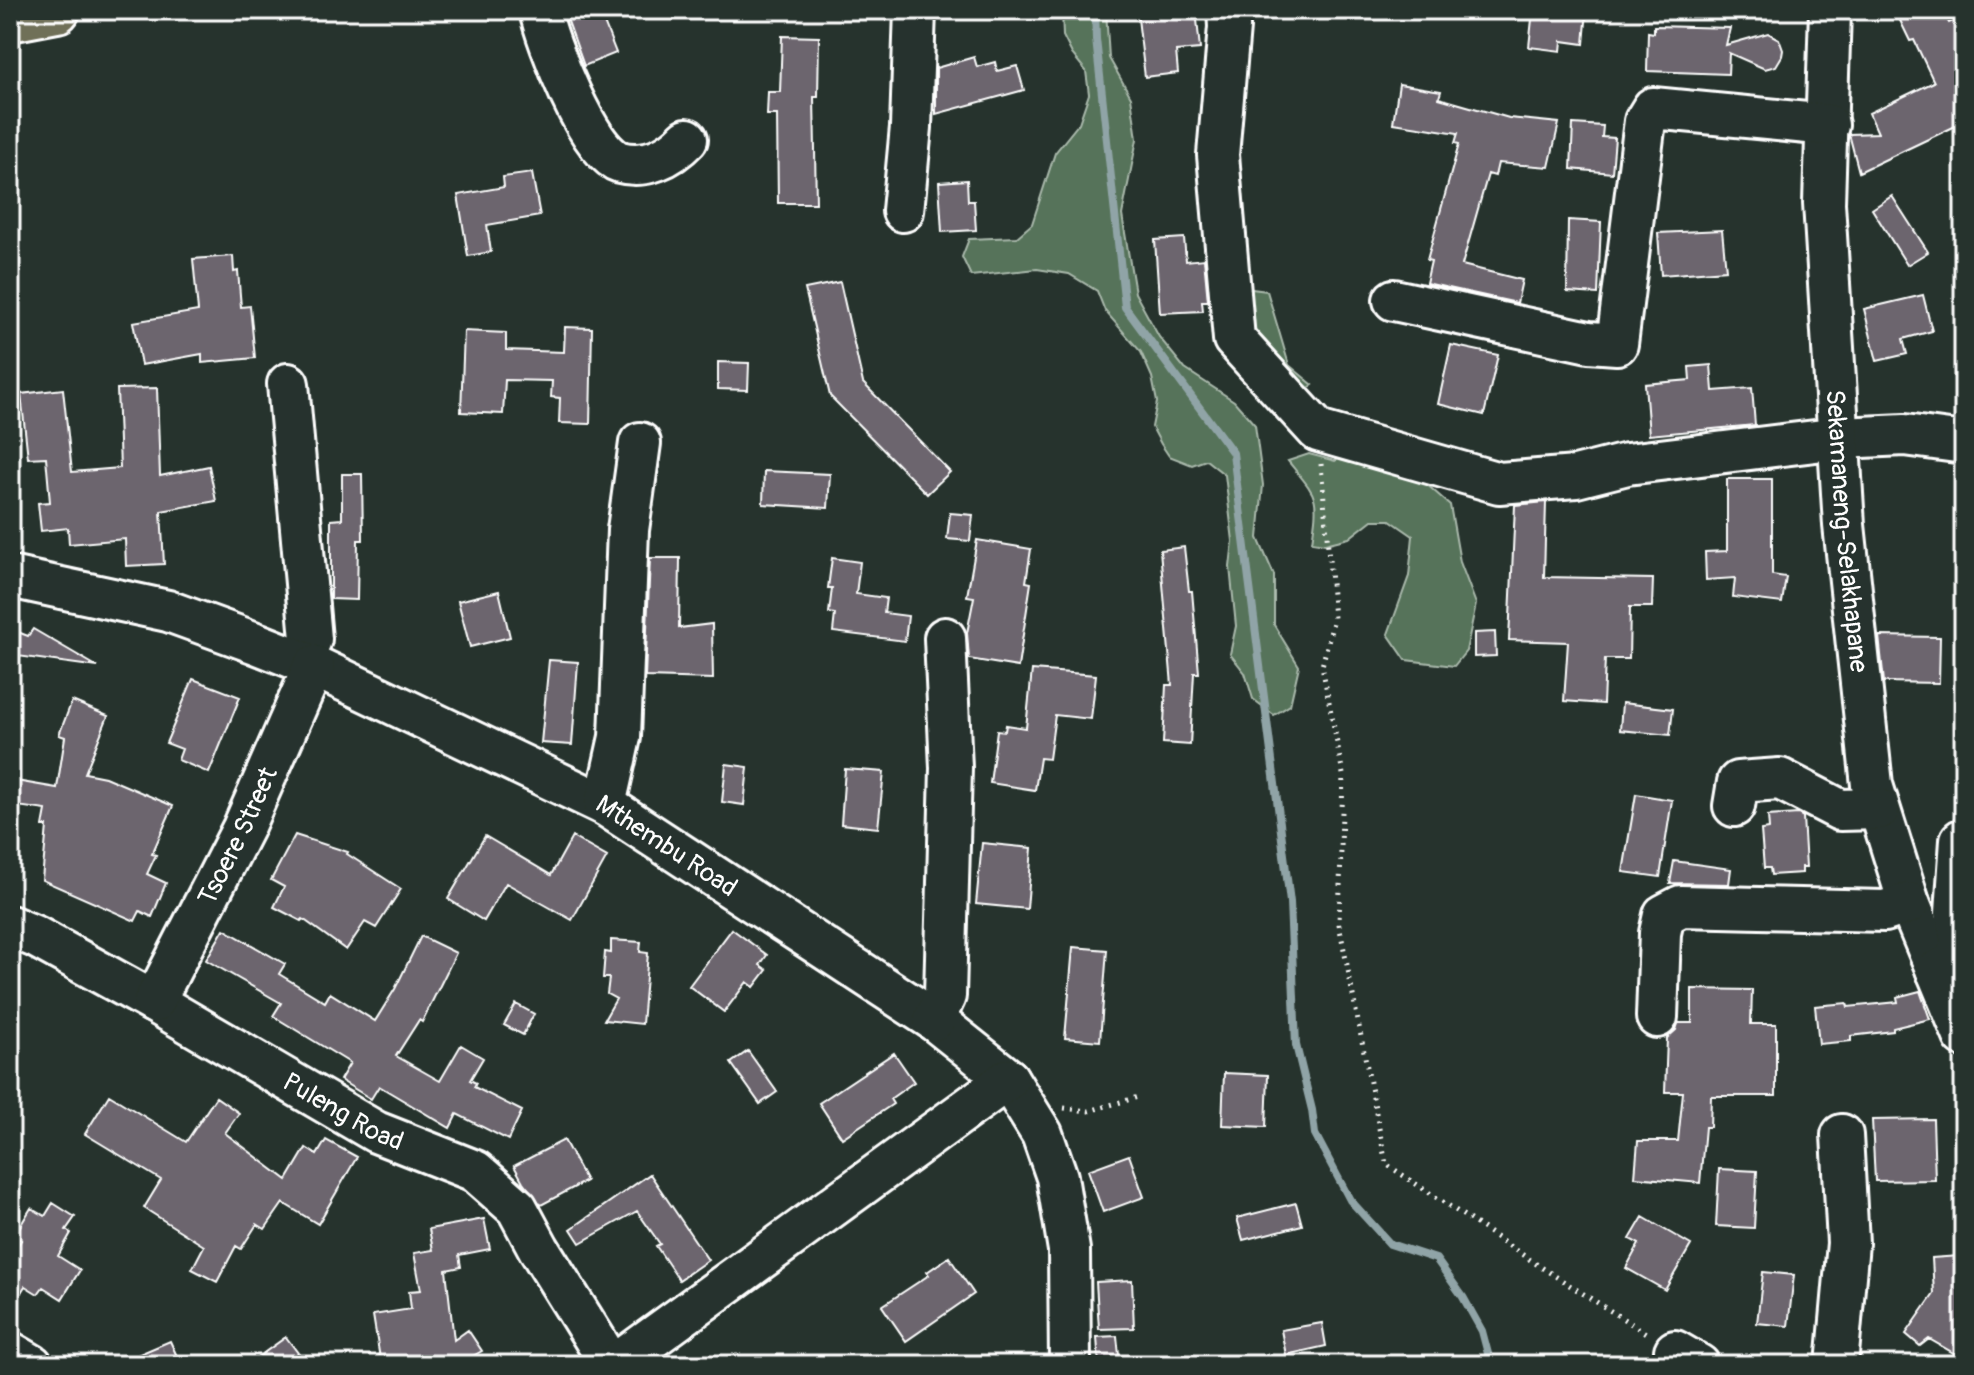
<svg xmlns="http://www.w3.org/2000/svg" width="1974" height="1375" font-family="Pangolin,sans-serif">
	<rect width="100%" height="100%" fill="#26332d"/>
	<filter id="ink" filterUnits="userSpaceOnUse"><feTurbulence type="fractalNoise" baseFrequency=".0125" numOctaves="2"/><feDisplacementMap in="SourceGraphic" scale="16" xChannelSelector="R" yChannelSelector="G"/><feConvolveMatrix kernelMatrix="1 2 1 2 8 2 1 2 1" color-interpolation-filters="sRGB"/></filter>
	<g filter="url(#ink)">
		<path fill="#56735a" stroke="#aab9ac" stroke-width="2" d="M1062,10H1106L1109,58L1131,97L1137,139L1122,215L1135,293L1159,337L1185,369L1234,401L1255,425L1263,485L1258,538L1274,575V625L1299,666L1290,705L1274,715L1253,699L1245,673L1230,654L1236,626L1230,567L1233,541L1225,475L1206,460L1192,465L1169,456L1161,444L1152,427L1157,402L1152,377L1141,352L1105,311L1097,291L1069,274L1037,269L971,276L962,257L969,239L1017,237L1032,224L1055,153L1079,123L1089,94L1086,71L1072,54L1063,36Z
			M1244,288L1267,291L1289,365L1313,385L1300,394L1255,365Z
			M1360,446L1399,460L1450,505L1460,562L1476,604L1466,651L1454,666L1406,660L1388,634L1409,576L1413,536L1390,520H1372L1349,538L1325,544L1312,542C1319,494 1318,498 1288,461L1309,454L1335,461Z"/>
		<g fill="none" stroke-linecap="round" stroke-linejoin="round">
			<path stroke="#90a4a7" stroke-width="8" d="M1095,10L1096,39L1125,307L1233,453L1290,902L1296,1045L1312,1110L1315,1134L1350,1200L1390,1244L1436,1259L1463,1297L1482,1331L1491,1365"/>
		</g>
		<path fill="#6c656e" stroke="#fff" stroke-width="2" d="M564,10H599L616,53L584,66Z
			M1137,10H1196L1200,49L1176,51L1178,73L1145,77Z
			M1533,10H1587L1584,44L1562,41L1561,51L1529,47Z
			M1895,10H1942L1949,23L1955,20L1964,39V122L1859,172L1849,134L1878,133L1869,113L1934,82L1914,40L1910,41Z
			M1654,26L1730,28L1726,45L1768,33L1779,39L1783,50L1782,56L1776,66L1765,69L1729,53L1728,74L1647,71L1648,32L1654,33Z
			M782,36L819,37L818,97H814L816,203H778L777,115H767L768,92H780Z
			M974,57L977,67L995,62L997,71L1017,66L1024,90L936,114V68Z
			M1399,84L1441,91L1439,98L1509,118L1559,123L1549,167L1498,163L1495,176L1488,174L1462,265L1522,280L1517,303L1426,283L1431,261L1427,260L1459,144L1455,143L1458,133L1393,123Z
			M1573,124L1603,126L1602,137L1615,138L1612,173L1571,169Z
			M532,173L540,216L487,225L491,252L468,256L458,195L504,187L503,177Z
			M967,180L968,201H974L976,230L942,232L939,182Z
			M1892,196L1928,252L1907,265L1872,209Z
			M1568,220L1601,222L1598,294L1567,292Z
			M1722,230L1726,270L1661,275L1658,233Z
			M1184,238L1186,261L1204,259L1208,301H1202L1203,311L1160,313L1155,240Z
			M233,256L234,272L238,271L241,307L250,306L255,358L202,363V354L141,365L133,322L198,311L193,259Z
			M840,282L863,383L950,472L927,494L830,396L805,289Z
			M1923,295L1932,331L1903,339L1907,354L1877,361L1864,309Z
			M565,327L592,328L590,424L559,423L560,398L551,397L552,381L505,380L503,414L461,412L464,331L506,333V350L564,352Z
			M1451,345L1498,355L1484,415L1438,404Z
			M718,362L749,363L748,390L718,389Z
			M1711,365L1713,391L1752,388L1755,425L1649,435L1645,384L1690,380L1689,367Z
			M157,388L160,476L209,466L216,501L161,511L164,564L126,566L125,539L69,544L68,528L41,531L38,503L50,502L46,457L28,458L21,394L63,389L72,472L120,468L117,389Z
			M764,471L830,474L828,508L763,504Z
			M342,474H362L363,540H358L357,600L331,599V520L342,519Z
			M1727,479H1772V575L1786,577L1782,603L1733,597L1735,578L1706,580L1705,552L1727,551Z
			M1546,502L1544,577L1653,579L1652,607H1630L1629,659H1605L1603,704L1564,701L1568,642L1509,640L1515,505Z
			M950,513L973,515L970,541L947,539Z
			M977,540L1031,549L1026,582L1031,583L1018,667L969,659L967,633L974,597L967,596Z
			M1184,547L1189,591H1192L1199,673H1194L1190,745L1163,743L1166,685H1172L1160,550Z
			M650,558H680L679,628L712,624L713,679L645,677Z
			M832,558L860,562L856,594L886,598L884,613L908,616L905,641L833,632L835,614L829,613L832,588H828Z
			M499,591L510,637L470,647L458,601Z
			M10,629L28,636L33,629L98,667L10,655Z
			M1495,632L1496,656L1474,657V633Z
			M1879,636L1940,637L1939,683L1884,682Z
			M549,660L578,662L572,745L541,743Z
			M1032,670L1096,675L1091,719L1055,715L1049,759L1040,758L1035,790L990,783L997,730L1005,731L1006,725L1026,728Z
			M193,679L240,697L209,773L178,760L182,749L166,743Z
			M72,701L108,716L85,773L105,777L173,806L152,854L156,855L147,874L166,883L152,917L140,911L135,921L42,880L47,826H43L46,810L10,805V780L57,788L65,737L59,735Z
			M1622,703L1673,709L1670,735L1620,730Z
			M726,764L748,767L744,805L722,802Z
			M845,769L884,772L878,828L841,824Z
			M1636,794L1672,800L1660,877L1623,872Z
			M1798,814L1803,817L1806,867H1802V873L1771,875L1770,868H1764L1761,830L1769,829L1768,816Z
			M295,835L348,852L347,854L401,889L376,928L365,922L346,950L303,919L301,921L274,907L284,887L271,880Z
			M485,836L551,875L572,837L607,857L572,920L506,883L484,921L448,899Z
			M982,843L1032,848L1027,909L976,904Z
			M1674,861L1731,869L1729,884L1670,883Z
			M224,929L285,964L279,974L325,1002L330,993L375,1021L395,989L421,936L456,953L422,1022L419,1020L396,1056L440,1081L461,1045L483,1058L470,1080L476,1083L474,1087L522,1111L508,1140L457,1114L450,1128L379,1086L371,1099L340,1080L350,1063L273,1016L281,1003L206,960Z
			M732,929L767,955L760,965L767,970L754,987L747,982L724,1012L689,986Z
			M611,940L641,942L640,952L648,953L642,1024L604,1020L616,999L607,994L609,978H603L605,952L611,953Z
			M1073,947L1107,950L1100,1041L1065,1038Z
			M1692,989L1752,990L1751,1024H1776V1096H1711L1710,1127H1705L1700,1183L1635,1177L1638,1141H1678L1683,1092H1665L1667,1038L1676,1030L1678,1023H1692Z
			M1920,991L1930,1019L1893,1028V1031L1851,1036V1041L1819,1044L1815,1006L1847,1003L1848,1007L1898,1002L1897,997Z
			M516,1004L534,1014L523,1035L504,1025Z
			M748,1051L777,1092L760,1104L731,1063Z
			M894,1053L914,1082L890,1099L893,1104L842,1138L819,1103Z
			M1224,1073L1268,1075L1266,1127L1222,1125Z
			M109,1095L186,1142L216,1097L239,1113L225,1133L287,1180L306,1148L317,1155L326,1140L357,1157L318,1224L283,1203L265,1229L257,1224L241,1249L236,1246L217,1282L192,1269L204,1246L144,1208L161,1180L85,1134Z
			M1933,1119L1935,1180L1875,1181L1872,1120Z
			M564,1140L586,1181L541,1205L523,1182L514,1166Z
			M1129,1155L1144,1197L1103,1212L1088,1170Z
			M1719,1169L1757,1171L1754,1228L1716,1226Z
			M650,1174L708,1260L679,1280L656,1246L660,1244L637,1211L580,1243L571,1229Z
			M53,1203L75,1217L66,1230L71,1233L58,1256L80,1270L62,1299L43,1287L38,1294L25,1286L10,1310V1258L21,1240L14,1236L31,1208L45,1216Z
			M1296,1203L1302,1225L1243,1240L1237,1218Z
			M1643,1217L1691,1245L1665,1290L1626,1268L1639,1244L1630,1239Z
			M484,1219L490,1249L459,1255L461,1267L446,1270L454,1340L468,1330L482,1351L457,1365H381L373,1315L411,1309L409,1291L421,1290L414,1253L433,1250L429,1229Z
			M1959,1256L1964,1315V1359L1929,1339L1920,1346L1906,1334L1934,1294L1932,1258Z
			M949,1257L974,1294L906,1341L882,1306L929,1275L927,1272Z
			M1763,1272L1794,1275L1788,1326L1757,1323Z
			M1132,1280L1134,1328L1099,1329L1096,1282Z
			M1322,1323L1326,1346L1286,1355L1281,1330Z
			M1117,1336L1120,1365H1099L1097,1337Z
			M286,1337L307,1365H247Z
			M170,1341L181,1365H114Z"/>
		<g fill="none" stroke-linecap="round" stroke-linejoin="round">
			<g stroke="#fff" stroke-width="46">
				<g id="minor">
					<path d="M540,10C547,42 588,152 620,162C646,169 670,157 687,139"/>
					<path d="M1228,10L1229,27L1218,155L1234,339L1318,431L1499,483L1576,477L1627,464L1840,438L1905,435L1964,443"/>
					<path id="s1" d="M1830,10L1824,203L1844,525L1872,785L1909,903L1964,1036"/>
					<path d="M903,211L911,127L915,10"/>
					<path d="M1394,300L1589,342L1617,344L1645,121L1653,108L1828,125"/>
					<path d="M288,384L311,639L302,660"/>
					<path id="s2" d="M10,577L168,611L256,643L314,666L605,805L934,1020L1008,1079L1042,1134L1057,1177L1069,1250L1070,1365"/>
					<path d="M605,805L620,737L628,530L640,443"/>
					<path d="M1734,806L1738,782L1780,779L1840,810L1879,809"/>
					<path id="s3" d="M10,926L36,937L154,1002L376,1132L475,1171L517,1208L539,1249L611,1365"/>
					<path d="M1937,971L1955,962L1961,942L1956,913L1961,840"/>
					<path id="s4" d="M154,1002L243,828L314,666"/>
					<path d="M1657,1017L1660,933L1664,915L1681,906L1885,911L1909,903"/>
					<path d="M934,1020L945,996L951,768L945,638"/>
					<path d="M1675,1351L1699,1365"/>
					<path d="M10,1352L32,1365"/>
					<path d="M615,1365L1008,1079"/>
					<path d="M1837,1365L1848,1243L1842,1135"/>
				</g>
			</g>
			<g stroke="#fff" stroke-width="50">
				<path id="major" d="M10,19L57,10"/>
			</g>
			<path stroke="#fff" stroke-width="5" stroke-dasharray="2 6" stroke-linecap="butt" d="M1321,464L1334,618L1322,666L1343,774L1339,924L1386,1164L1544,1269L1649,1335
				M1064,1108L1089,1111L1138,1097"/>
			<use href="#minor" stroke="#26332d" stroke-width="40"/>
			<use href="#major" stroke="#706f59" stroke-width="44"/>
		</g>
	</g>
	<g text-anchor="middle" stroke-width="8" stroke-linejoin="round" paint-order="stroke">
		<g font-size="26" fill="#fff" stroke="#26332d">
			<text dy="9" stroke="none"><textPath href="#s1" startOffset="522">Sekamaneng-Selakhapane</textPath></text>
			<text dy="9" stroke="none"><textPath href="#s4" startOffset="186">Tsoere Street</textPath></text>
			<text dy="9" stroke="none"><textPath href="#s2" startOffset="714">Mthembu Road</textPath></text>
			<text dy="9" stroke="none"><textPath href="#s3" startOffset="382">Puleng Road</textPath></text>
		</g>
	</g>
	<rect width="1974" height="1375" fill="none" stroke="#26332d" stroke-width="40"/>
	<rect x="20" y="20" width="1934" height="1335" fill="none" stroke="#fff" stroke-width="3" filter="url(#ink)"/>
</svg>
